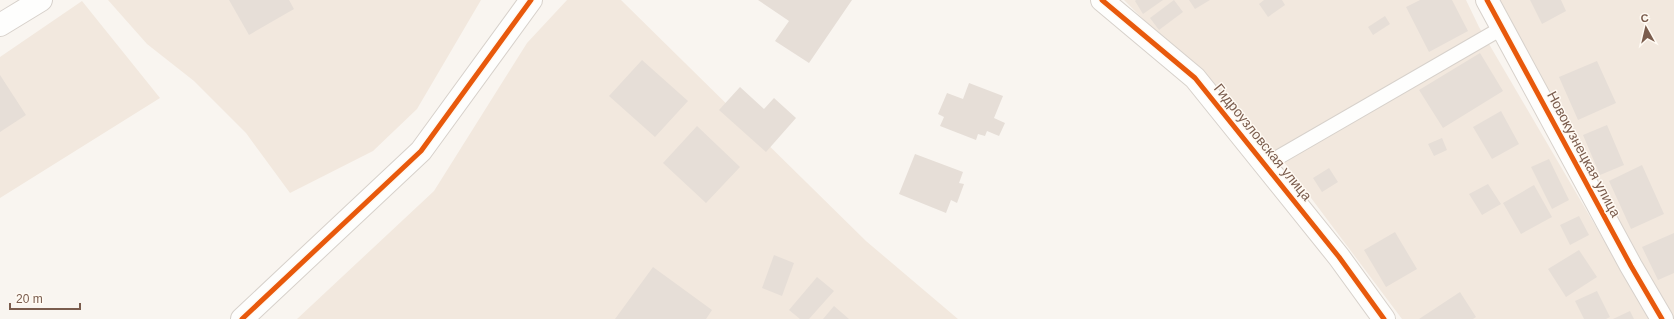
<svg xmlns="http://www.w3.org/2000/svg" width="1674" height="319" font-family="Helvetica,sans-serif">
	<rect width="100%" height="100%" fill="#f9f5f0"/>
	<path fill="#f2e8de" d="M108,0H481L417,109L373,151L290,193L246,133L194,81L147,44Z
		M567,0H621L866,241L958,319H297L434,191L527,43Z
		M1124,0H1466L1479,27L1650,319H1402L1281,158Z
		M1497,0H1674V319H1670Z
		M82,1L160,98L0,198V57Z"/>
	<path fill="#e6ded7" d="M229,0H289L294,9L249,35Z
		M758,0H852L809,63L775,41L789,21Z
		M1136,0H1163L1143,14L1135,1Z
		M1174,0L1183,12L1159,30L1150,18Z
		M1189,0H1210L1195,9Z
		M1264,0H1282L1285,5L1268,17L1259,4Z
		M1420,0H1452L1468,31L1429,52L1406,7Z
		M1530,0H1561L1566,11L1542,24Z
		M1385,16L1390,24L1373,35L1368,27Z
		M1480,53L1503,91L1443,128L1419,90Z
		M642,60L688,101L655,137L609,96Z
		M1597,61L1616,103L1578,120L1559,77Z
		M0,75L26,115L0,132Z
		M969,83L1003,96L994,118L1005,123L999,136L987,131L985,136L978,134L976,140L940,126L944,117L938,114L947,93L963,99Z
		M740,87L764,109L774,98L796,118L766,152L719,110Z
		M1501,111L1519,144L1492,159L1473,127Z
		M1607,125L1624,165L1600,175L1583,135Z
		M697,126L740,167L706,203L663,163Z
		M1442,138L1447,150L1434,156L1428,144Z
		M915,154L963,172L959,183L964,184L957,203L951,200L946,213L899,194Z
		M1549,159L1569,200L1552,209L1531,167Z
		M1642,165L1664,214L1631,229L1609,181Z
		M1329,168L1338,182L1322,192L1313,178Z
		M1488,184L1501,204L1482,215L1469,194Z
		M1534,185L1552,217L1521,234L1503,203Z
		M1579,216L1589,235L1570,245L1560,225Z
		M1395,232L1417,269L1386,287L1364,250Z
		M1674,233V273L1658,280L1642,247Z
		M1579,250L1597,277L1566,297L1548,269Z
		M774,255L794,263L782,296L762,288Z
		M653,267L712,310L706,319H615Z
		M817,277L834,291L809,319H800L789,310Z
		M1597,291L1610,317L1606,319H1584L1575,301Z
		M1460,292L1476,317L1473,319H1419Z
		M834,306L849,319H823Z
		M1630,311L1634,319H1613Z"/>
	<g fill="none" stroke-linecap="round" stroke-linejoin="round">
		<g stroke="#d7d1cb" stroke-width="16">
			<path id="service" d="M1265,165L1502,28"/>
		</g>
		<g stroke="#d7d1cb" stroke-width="24">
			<path id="minor" d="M1102,0L1195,78L1339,257L1384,319
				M1487,0L1631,266L1662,319
				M0,25L41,0
				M242,319L421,151L531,0"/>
		</g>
		<use href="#service" stroke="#fefefd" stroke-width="14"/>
		<use href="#minor" stroke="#fefefd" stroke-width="22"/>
		<g stroke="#fffaf3" stroke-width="8">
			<path id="cycleway" d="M1102,0L1195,78L1339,257L1384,319
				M1487,0L1631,266L1662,319
				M242,319L421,151L531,0"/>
		</g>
		<use href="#cycleway" stroke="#e8590c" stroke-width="5"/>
	</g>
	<g text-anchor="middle" stroke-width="3" stroke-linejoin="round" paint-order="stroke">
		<g font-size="14" fill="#7a5c4d" stroke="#fffaf3">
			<text transform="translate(1263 142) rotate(51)" y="5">Гидроузловская улица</text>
			<text transform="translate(1584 154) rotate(62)" y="5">Новокузнецкая улица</text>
		</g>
	</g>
	<g transform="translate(1646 28) rotate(352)" stroke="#fffaf3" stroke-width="3" paint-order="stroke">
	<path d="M0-3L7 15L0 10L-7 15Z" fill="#7a5c4d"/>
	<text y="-6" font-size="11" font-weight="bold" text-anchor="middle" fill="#7a5c4d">С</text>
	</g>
	<path d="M10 303v6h70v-6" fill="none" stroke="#7a5c4d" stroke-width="2"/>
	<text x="16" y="303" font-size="12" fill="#7a5c4d" stroke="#fffaf3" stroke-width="3" paint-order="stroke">20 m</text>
</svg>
